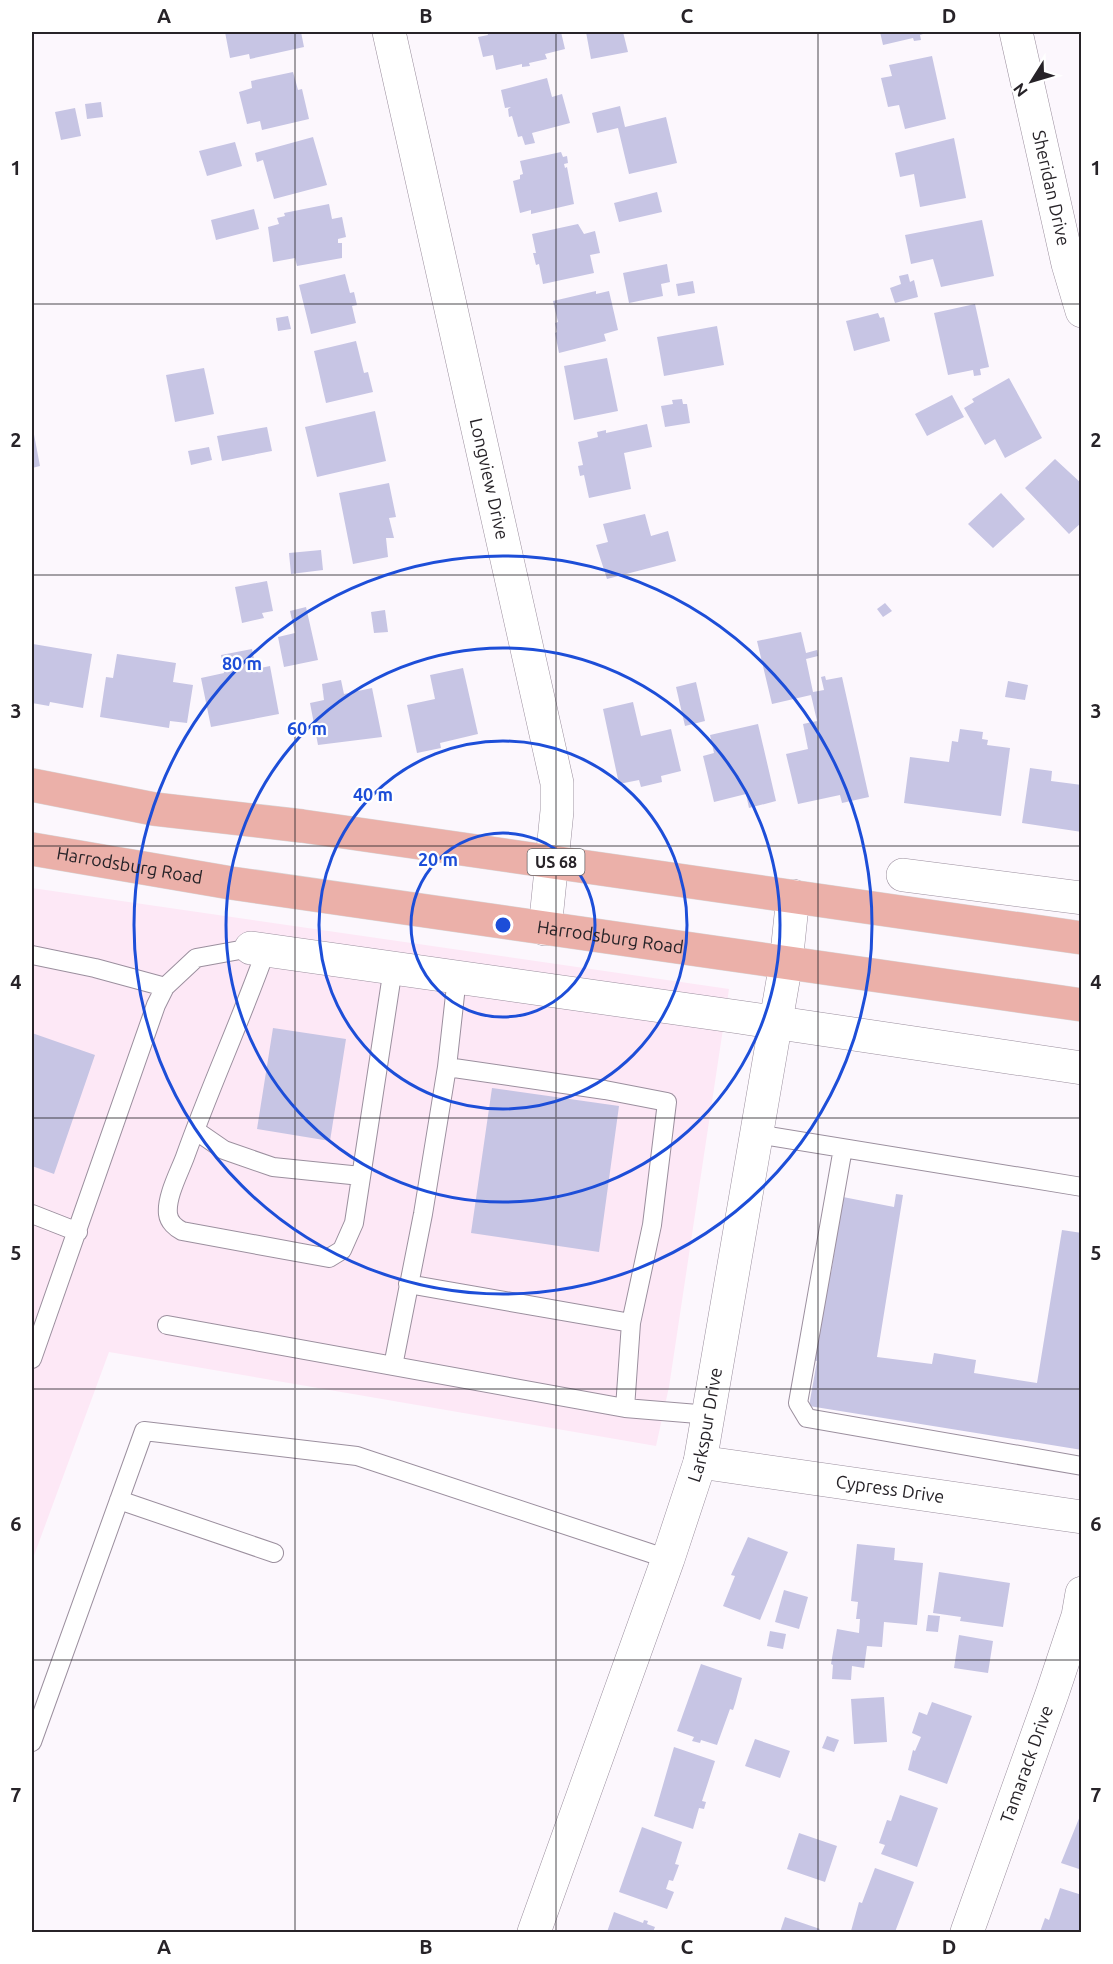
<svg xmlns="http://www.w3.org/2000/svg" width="1113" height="1964" font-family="Ubuntu,sans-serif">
	<rect width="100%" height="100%" fill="#fcf7fd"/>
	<path fill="#fde8f6" d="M32,888L729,989L669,1387L656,1446L109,1352L32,1561Z"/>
	<path fill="#c7c5e4" d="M225,32H301L304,47L250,59L249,54L230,58Z
		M487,32H561L565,49L545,54L547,59L529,63L530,66L522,67V64L496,70L493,55L483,57L478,37L488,35Z
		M586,32H623L628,52L591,59Z
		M880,32H929L920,35L921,40L914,41L913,38L883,45Z
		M932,56L946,119L905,129L899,105L888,107L881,78L892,76L889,65Z
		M293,72L298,90L302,89L309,119L262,130L260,121L247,124L239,92L252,88L251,81Z
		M547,78L552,97L562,94L570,123L532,133L535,143L525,145L522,136L518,137L512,116L509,117L508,109L511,107L505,108L501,90Z
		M101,102L103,117L87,119L85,104Z
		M620,106L625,127L666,117L677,163L629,174L618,128L597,133L592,113Z
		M75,108L81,136L61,140L55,112Z
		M313,137L327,185L274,199L263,160L257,162L255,153Z
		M954,138L966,198L920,207L914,174L900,177L895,153Z
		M235,142L242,166L207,176L199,151Z
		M561,152L563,157L567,156L568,163L564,164L565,168L567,167L574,204L531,214V210L520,213L513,181L520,179V175L523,174L520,161Z
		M657,192L662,212L619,222L614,203Z
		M329,204L332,219L342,217L346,237L338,239V243H342V258L297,266L295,258L273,262L268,227L279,224L277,218L285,216L284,213Z
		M254,209L259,229L216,240L211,220Z
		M982,220L994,276L941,287L933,259L911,264L905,235Z
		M578,224L584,234L595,231L600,253L590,255L594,273L543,284L539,264L536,265L533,253H536L532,234Z
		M667,264L670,282L661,284L663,296L629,303L623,273Z
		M345,274L350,293L354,292L357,305L352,306L356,323L311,334L299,285Z
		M908,274L910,282L914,280L918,297L895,303L890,288L901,284L899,276Z
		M693,281L695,293L678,296L676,284Z
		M596,291V294L609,291L618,330L604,334L606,341L559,353L555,333L557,332L555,323L558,322L553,301Z
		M975,304L989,367L980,369L981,375L974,376L973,370L948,375L934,313Z
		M878,313L880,318L884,317L890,341L854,351L846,321Z
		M288,316L291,329L278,331L276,318Z
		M717,326L724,365L664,376L657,337Z
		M356,341L364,373L368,372L373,392L326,403L314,351Z
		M607,358L618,411L574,420L564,366Z
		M204,368L214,414L175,422L166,375Z
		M1009,378L1042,438L1005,458L995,439L985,445L964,408L974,402L972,399Z
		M952,395L964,417L927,436L915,414Z
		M682,399L683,404H687L690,423L665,427L661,406L673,404L672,400Z
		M375,411L386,461L317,477L305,427Z
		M32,424L40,466L32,468Z
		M647,424L652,447L624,453L631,489L589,498L584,475L580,476L578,466L583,465L578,442L598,437L597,432L606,430V433Z
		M267,427L272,451L222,461L217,436Z
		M209,447L212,460L191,465L188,451Z
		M1055,459L1082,484V522L1069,534L1025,488Z
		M389,483L396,517L389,518L394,538H386L388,557L353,564L339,493Z
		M1001,493L1025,519L993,548L968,524Z
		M645,514L651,536L668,531L676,561L607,579L596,545L608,542L603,524Z
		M321,550L323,570L291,574L289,553Z
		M267,581L273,611L262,613L264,618L242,623L235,587Z
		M885,603L892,611L883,617L877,609Z
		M306,607L318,660L284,667L278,637L295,633L290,611Z
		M385,610L388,632L374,633L371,612Z
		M801,632L806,653L817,650L818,656L806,659L813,692L824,690L821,677L825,676L826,680L842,677L869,797L842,803L840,795L798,804L786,754L808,749L803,724L817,721L811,695L772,704L757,641Z
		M33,644L92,654L83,708L50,702L49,706L32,703Z
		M252,649L256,669L270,666L279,714L211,727L201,678L224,673L221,655Z
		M117,654L176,663L173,682L193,685L187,723L170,721L169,728L100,717L106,677L113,678Z
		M463,668L478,734L440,743L441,748L417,753L407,705L435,699L430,675Z
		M341,680L344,694L372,688L382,737L318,745L310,703L324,700L322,684Z
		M1008,681L1028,685L1025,700L1005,697Z
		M696,682L705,721L685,726L676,687Z
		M633,702L641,736L671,729L681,771L661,776L662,782L641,787L639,780L619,784L603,709Z
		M758,724L776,801L749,808L746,794L714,802L703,756L714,753L710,735Z
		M960,729L983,732L982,739L988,740L987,745L1010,748L1001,816L904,803L910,757L949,762L952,741L958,742Z
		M1030,768L1052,771L1051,781L1082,785V832L1022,823Z
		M273,1028L346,1039L330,1141L257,1129Z
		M32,1033L95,1055L54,1174L32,1166Z
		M492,1088L619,1106L599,1252L471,1233Z
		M896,1194L903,1195L877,1357L932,1364L934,1353L976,1360L974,1373L1037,1383L1062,1230L1082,1233V1450L809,1406L817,1361L811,1360L825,1272L831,1273L843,1197L894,1207Z
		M748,1537L788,1552L760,1620L723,1606L735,1576L731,1575Z
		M857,1544L895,1548L894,1560L923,1563L917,1625L884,1622L882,1647L867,1646L864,1668L852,1666L851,1680L832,1679L833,1665L831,1664L837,1629L859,1633L860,1619H856L858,1602L851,1601Z
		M939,1572L1010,1583L1003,1627L960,1621L961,1617L933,1613Z
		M784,1590L808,1597L799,1629L775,1622Z
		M928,1615L940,1616L938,1632L926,1631Z
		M770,1631L786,1634L783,1649L767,1646Z
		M959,1635L993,1641L988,1673L954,1668Z
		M701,1664L742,1678L735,1704L733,1710L730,1709L717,1745L701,1740L700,1743L692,1741L694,1737L677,1731Z
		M884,1697L887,1742L854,1744L851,1699Z
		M932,1702L972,1716L947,1784L908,1770L913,1750L915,1751L921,1737L912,1733L919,1712L927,1715Z
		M827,1736L839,1740L834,1752L822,1748Z
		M755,1739L790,1751L780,1778L745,1766Z
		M674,1747L715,1761L702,1801L706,1802L704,1809L699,1808L693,1829L654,1816Z
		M900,1795L938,1808L917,1867L881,1854L885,1845L879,1843L887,1820L891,1821Z
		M1082,1811V1870L1061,1863Z
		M642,1827L682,1842L675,1864L679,1865L673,1881L669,1880L666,1889L674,1892L667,1909L619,1892Z
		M799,1833L837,1846L825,1882L787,1869Z
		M875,1868L914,1882L895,1932L851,1931L859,1902L862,1903Z
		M1060,1888L1082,1895V1932H1040L1045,1918L1049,1920Z
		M614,1912L643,1923L644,1920L648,1921L647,1924L655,1927L653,1932H607Z
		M785,1917L820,1929L818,1932H780Z"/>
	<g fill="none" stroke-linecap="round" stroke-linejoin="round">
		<g stroke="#9b8f9e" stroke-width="20">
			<path id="lane" d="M266,950C241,1020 210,1087 185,1157C179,1173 166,1197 168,1214C169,1222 176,1228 182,1231L329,1258L342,1250L354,1223L393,968
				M32,955L95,968L165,987
				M447,1067L457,977
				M195,1130L224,1150L273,1167L361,1176
				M757,1134L1082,1187
				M843,1148L798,1403L807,1418L1082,1466
				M32,1214L78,1232
				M408,1284L631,1323
				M167,1325L625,1408L710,1415
				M32,1359L156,1005L165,987L196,958L251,948
				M393,1366L423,1214L447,1067L605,1090L667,1102L652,1225L631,1323L625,1408
				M119,1500L274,1553
				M32,1742L144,1431L357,1456L668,1559"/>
		</g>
		<g stroke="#9b8f9e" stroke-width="34">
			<g id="street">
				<path id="s1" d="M389,32L557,783V811L545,929"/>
				<path id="s2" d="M1016,32L1068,264L1082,311"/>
				<path d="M903,875L1082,898"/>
				<path d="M251,948L739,1017L1082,1068"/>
				<path id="s3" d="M700,1462L1082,1517"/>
				<path id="s4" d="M534,1932L668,1559L700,1462L786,963L793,896"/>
				<path id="s5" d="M967,1932L1052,1694L1078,1616L1082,1593"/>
			</g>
		</g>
		<g stroke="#d8d7d8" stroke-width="34">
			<g id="primary">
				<path d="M32,785L154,809L302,826L1082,938"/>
				<path id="s6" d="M32,849L231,883L1082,1005"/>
			</g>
		</g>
		<use href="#lane" stroke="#fff" stroke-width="18"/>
		<use href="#street" stroke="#fff" stroke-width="33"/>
		<use href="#primary" stroke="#ebb0a9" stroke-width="33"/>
	</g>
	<path fill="none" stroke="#272328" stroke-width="1.5" stroke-opacity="0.55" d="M295,32V1932M556,32V1932M818,32V1932M32,304H1082M32,575H1082M32,846H1082M32,1118H1082M32,1389H1082M32,1660H1082"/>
	<g fill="none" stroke="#1d4ed8" stroke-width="3">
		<circle cx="503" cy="925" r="92"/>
		<circle cx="503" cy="925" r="184"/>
		<circle cx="503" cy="925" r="277"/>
		<circle cx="503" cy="925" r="369"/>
	</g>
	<g text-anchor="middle" stroke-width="4.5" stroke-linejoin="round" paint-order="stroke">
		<rect fill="#fff" stroke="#686568" stroke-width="1.5" x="527.5" y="849" width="57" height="26" rx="4.5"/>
		<g font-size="16" font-weight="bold" fill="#272328">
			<text x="556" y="868">US 68</text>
		</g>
		<g font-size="18" fill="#272328" stroke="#fff">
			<text dy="6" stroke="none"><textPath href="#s2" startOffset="160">Sheridan Drive</textPath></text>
			<text dy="6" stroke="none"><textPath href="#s1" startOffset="458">Longview Drive</textPath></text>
			<text dy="6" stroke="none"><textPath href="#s6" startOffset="99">Harrodsburg Road</textPath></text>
			<text dy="6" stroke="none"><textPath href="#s6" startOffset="585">Harrodsburg Road</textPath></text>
			<text dy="6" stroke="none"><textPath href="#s4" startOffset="536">Larkspur Drive</textPath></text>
			<text dy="6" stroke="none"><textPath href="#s3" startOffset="192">Cypress Drive</textPath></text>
			<text dy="6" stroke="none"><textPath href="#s5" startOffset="178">Tamarack Drive</textPath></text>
		</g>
	</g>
	<circle cx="503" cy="925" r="9" fill="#1d4ed8" stroke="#fff" stroke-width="3"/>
	<g font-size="18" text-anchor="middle" font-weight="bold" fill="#1d4ed8" stroke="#fff" stroke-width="4.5" stroke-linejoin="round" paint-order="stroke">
		<text x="242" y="670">80 m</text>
		<text x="307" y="735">60 m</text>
		<text x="373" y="801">40 m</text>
		<text x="438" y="866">20 m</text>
	</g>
	<rect width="1113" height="1964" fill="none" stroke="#ffffff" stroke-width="66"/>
	<g transform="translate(1032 81) rotate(233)" stroke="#ffffff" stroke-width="4.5" paint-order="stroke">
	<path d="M0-4.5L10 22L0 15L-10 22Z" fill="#272328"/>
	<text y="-9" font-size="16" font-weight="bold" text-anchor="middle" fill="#272328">N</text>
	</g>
	<rect x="33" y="33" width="1047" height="1898" fill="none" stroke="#272328" stroke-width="2"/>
	<g font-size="20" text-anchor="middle" font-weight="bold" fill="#272328">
		<text x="164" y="23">A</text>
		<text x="426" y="23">B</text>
		<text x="687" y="23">C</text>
		<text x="949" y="23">D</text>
		<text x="16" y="175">1</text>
		<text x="1096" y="175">1</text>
		<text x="16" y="447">2</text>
		<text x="1096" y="447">2</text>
		<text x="16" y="718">3</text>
		<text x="1096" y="718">3</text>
		<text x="16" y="989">4</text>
		<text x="1096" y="989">4</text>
		<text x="16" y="1260">5</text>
		<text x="1096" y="1260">5</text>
		<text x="16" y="1531">6</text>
		<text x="1096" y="1531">6</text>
		<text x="16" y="1802">7</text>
		<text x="1096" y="1802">7</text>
		<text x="164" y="1954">A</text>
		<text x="426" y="1954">B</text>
		<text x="687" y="1954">C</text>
		<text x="949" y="1954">D</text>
	</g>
</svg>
